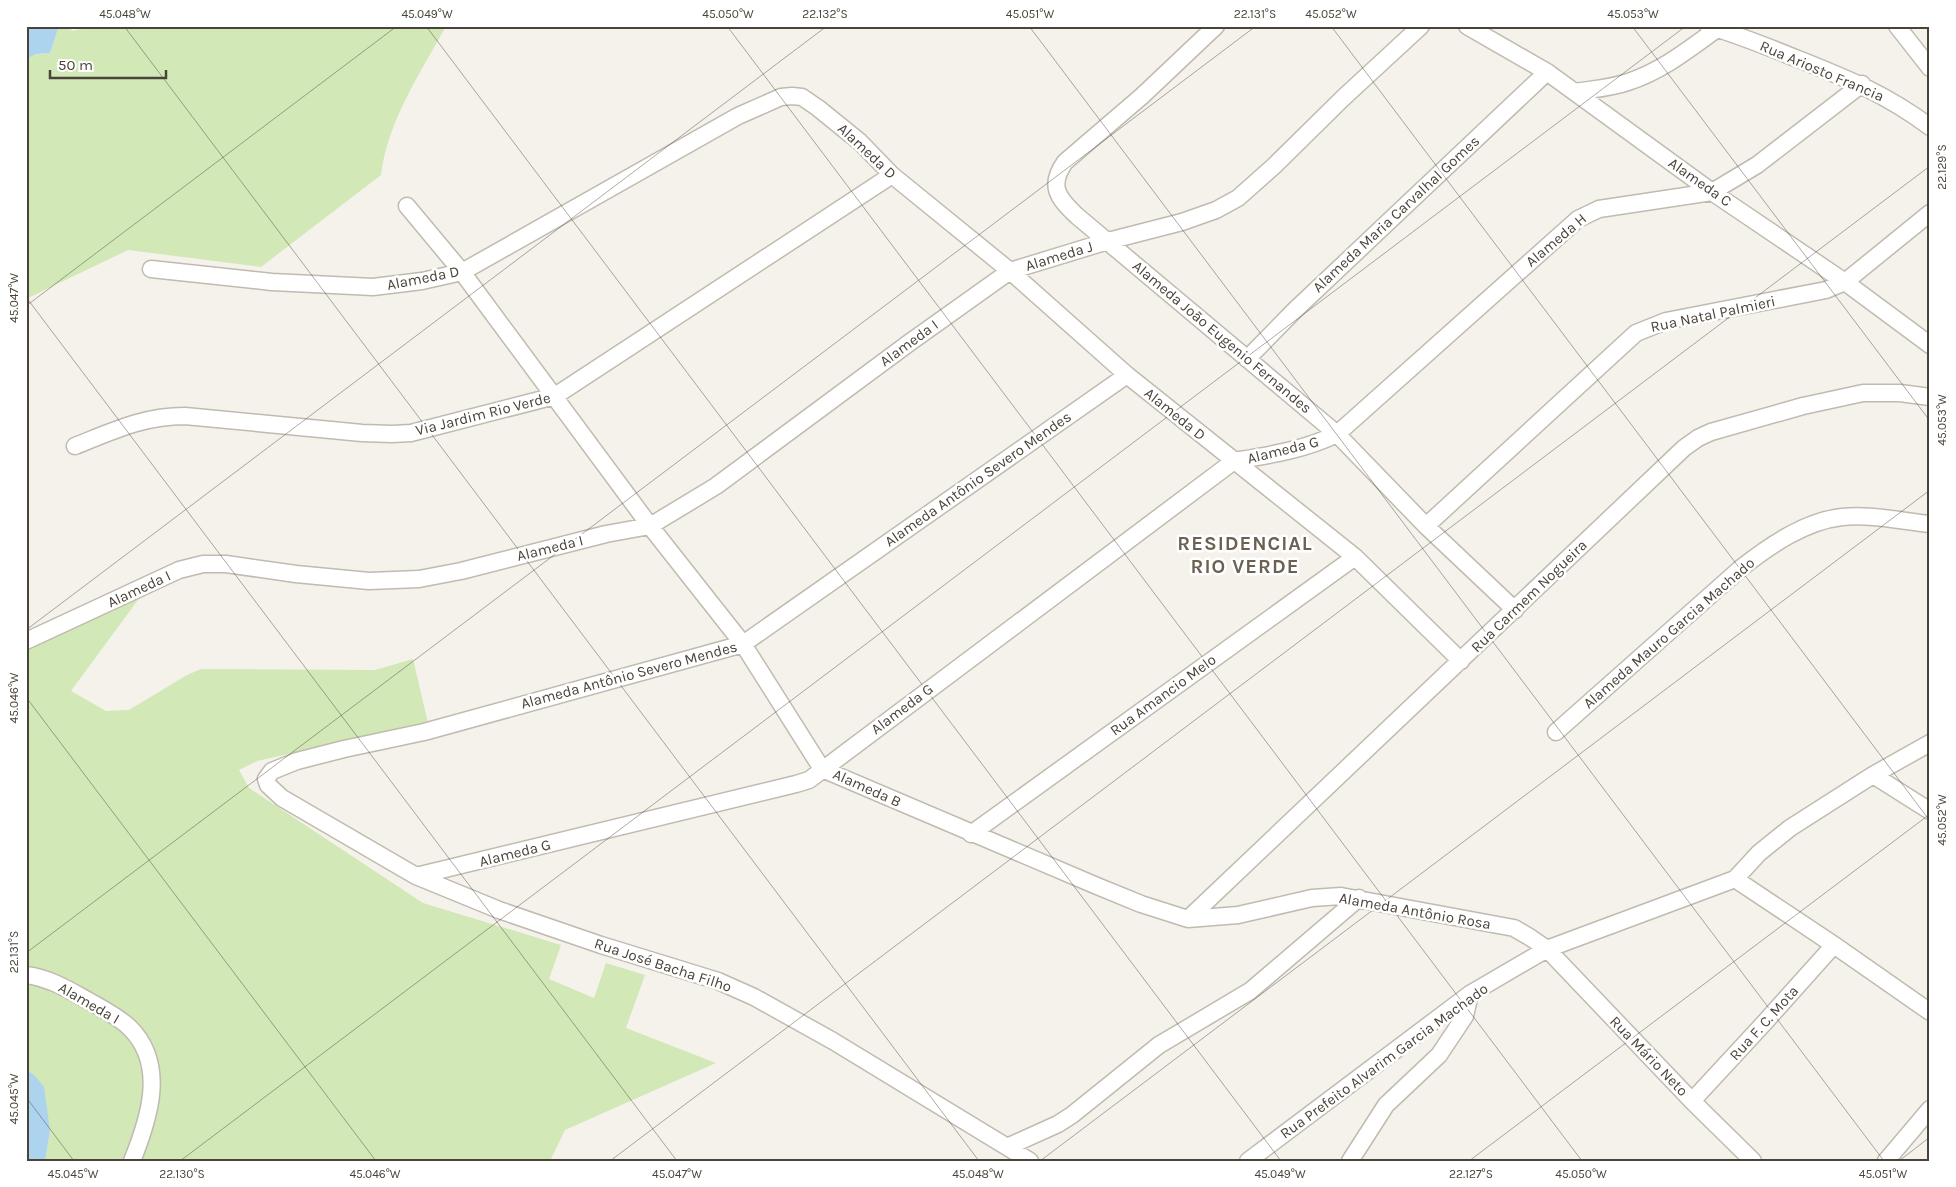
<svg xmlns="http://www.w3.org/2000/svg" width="1956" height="1187" font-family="Karla,sans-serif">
	<rect width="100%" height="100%" fill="#f5f2ec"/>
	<path fill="#d2e8b7" d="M62,26H66L73,31L93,26H446C420,74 388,120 381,175L261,267L128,250L26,299V59L36,54L50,53L58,29Z
		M143,593L71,691L106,711L129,710L187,675L201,669L375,670L413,659L428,723L257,761L239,770L249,788L423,903L561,945L549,979L594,998L606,963L645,975L626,1028L716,1063L565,1130L550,1161H135L148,1125L145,1040L26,971V646Z
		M26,979L37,981L110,1017L139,1044L149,1089L128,1161H45L50,1131L35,1076L26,1069Z"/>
	<path fill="#acd4ef" d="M26,26H62L58,29L50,53L36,54L26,59Z
		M26,1069L35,1076L44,1087L50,1131L45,1161H26Z"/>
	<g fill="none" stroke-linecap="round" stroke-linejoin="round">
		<g stroke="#c1baaf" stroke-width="19">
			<path id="street" d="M1216,26L1142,96L1065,162C1048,186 1058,198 1077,216L1337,434L1426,526L1515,610
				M1467,26L1547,72L1712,192L1845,282L1930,345
				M1708,26C1739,35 1768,47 1798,59C1848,79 1886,94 1930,127
				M1897,26L1930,68
				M1575,92C1593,89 1611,88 1628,82C1662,71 1689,49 1717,29
				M407,206L462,272L650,526L743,644L822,769L1097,886L1141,904L1188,919L1238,915L1312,898L1341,896L1514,928L1531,938L1547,949L1692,1101L1753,1161
				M151,269L272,282L373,287L422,281L462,272L738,116L781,97L792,96L802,97L818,108L860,142L892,175L1010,271L1127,375L1355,557L1461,661
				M1247,359L1295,310L1547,72
				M75,446C113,431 143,416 185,416L362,433L392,434L411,433L555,396L892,175
				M1426,526L1636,333L1666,321L1826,290L1845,282L1930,213
				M26,641L179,570L203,564H226L296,574L369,581L419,579L461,571L606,534L650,526L716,486L909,343L1010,271L1108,241L1182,222L1216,210L1238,198L1274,166L1343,98L1421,26
				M1556,732L1741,568C1769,546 1805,521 1842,517C1871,514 1901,521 1930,524
				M1873,775L1930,811
				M971,834L1355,557
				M416,876L796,784L809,780L1234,461C1270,455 1304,450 1337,434L1578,219L1599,209L1712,192L1757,165L1862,84
				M1735,879L1834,945L1930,1012
				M1188,919L1684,448L1698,438L1711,432L1803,406L1863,393H1900L1930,397
				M26,975C50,978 69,990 89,1001C103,1009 119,1017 130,1028C167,1065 149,1119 132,1161
				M1692,1101L1766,1021L1834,945
				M1007,1147L1058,1124L1072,1115L1159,1045L1250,991L1359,898
				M1030,1161L833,1041L754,997L718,981L601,945L499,910L416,876L282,798L268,785L266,779L272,771L297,761L344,749L424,732L743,644L1127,375
				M1248,1161L1470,994L1547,949L1735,879L1759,853L1790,828L1873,775L1930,743
				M1350,1161L1386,1105L1439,1055L1465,1016L1470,994
				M1886,1161L1930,1109"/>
		</g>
		<use href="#street" stroke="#fff" stroke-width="16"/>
	</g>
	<path fill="none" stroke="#4a433a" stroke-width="1" stroke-opacity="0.45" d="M124,26L979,1161M426,26L1281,1161M727,26L1582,1161M1029,26L1884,1161M1331,26L1930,821M1632,26L1930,421M26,297L677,1161M26,306L397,26M26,630L827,26M26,697L376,1161M26,953L1256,26M26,1097L74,1161M180,1161L1686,26M610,1161L1930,166M1040,1161L1930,490M1469,1161L1930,814M1899,1161L1930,1137"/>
	<g text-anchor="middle" stroke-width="5" stroke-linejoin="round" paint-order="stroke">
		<g font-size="15" fill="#4a433a" stroke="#fff">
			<text transform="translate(1822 71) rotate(23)" y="5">Rua Ariosto Francia</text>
			<text transform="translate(867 151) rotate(43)" y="5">Alameda D</text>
			<text transform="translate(1700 182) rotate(35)" y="5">Alameda C</text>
			<text transform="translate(1396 214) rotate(-43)" y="5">Alameda Maria Carvalhal Gomes</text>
			<text transform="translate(1556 240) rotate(-40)" y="5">Alameda H</text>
			<text transform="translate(1059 256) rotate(-17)" y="5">Alameda J</text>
			<text transform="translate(423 278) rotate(-11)" y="5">Alameda D</text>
			<text transform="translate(1713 314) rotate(-12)" y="5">Rua Natal Palmieri</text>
			<text transform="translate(1222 337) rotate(40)" y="5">Alameda João Eugenio Fernandes</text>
			<text transform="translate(909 343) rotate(-36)" y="5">Alameda I</text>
			<text transform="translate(483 414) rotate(-14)" y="5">Via Jardim Rio Verde</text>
			<text transform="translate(1175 414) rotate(39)" y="5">Alameda D</text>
			<text transform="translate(1283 450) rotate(-14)" y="5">Alameda G</text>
			<text transform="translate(978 479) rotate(-35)" y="5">Alameda Antônio Severo Mendes</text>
			<text transform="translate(550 548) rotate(-14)" y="5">Alameda I</text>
			<text transform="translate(139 589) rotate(-25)" y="5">Alameda I</text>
			<text transform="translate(1529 596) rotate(-44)" y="5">Rua Carmem Nogueira</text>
			<text transform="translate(1669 633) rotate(-41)" y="5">Alameda Mauro Garcia Machado</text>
			<text transform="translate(629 675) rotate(-15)" y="5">Alameda Antônio Severo Mendes</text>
			<text transform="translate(1163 695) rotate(-36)" y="5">Rua Amancio Melo</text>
			<text transform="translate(902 709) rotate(-37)" y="5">Alameda G</text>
			<text transform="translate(867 788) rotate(24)" y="5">Alameda B</text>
			<text transform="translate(515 853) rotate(-14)" y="5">Alameda G</text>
			<text transform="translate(1415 911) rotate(10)" y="5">Alameda Antônio Rosa</text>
			<text transform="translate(663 965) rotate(18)" y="5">Rua José Bacha Filho</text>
			<text transform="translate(89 1003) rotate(30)" y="5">Alameda I</text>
			<text transform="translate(1764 1023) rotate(-48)" y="5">Rua F. C. Mota</text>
			<text transform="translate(1649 1056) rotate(46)" y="5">Rua Mário Neto</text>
			<text transform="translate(1384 1061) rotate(-36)" y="5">Rua Prefeito Alvarim Garcia Machado</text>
		</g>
		<g font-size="20" font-weight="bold" letter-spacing="1" fill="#6c6151" stroke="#fff">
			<text x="1245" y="550">RESIDENCIAL<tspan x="1245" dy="23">RIO VERDE</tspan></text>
		</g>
	</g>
	<rect width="1956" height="1187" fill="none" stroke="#ffffff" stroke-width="55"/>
	<path d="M50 70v8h116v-8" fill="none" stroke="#4a433a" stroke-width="2.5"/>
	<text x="58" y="70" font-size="15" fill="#4a433a" stroke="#ffffff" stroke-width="4" paint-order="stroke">50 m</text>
	<rect x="28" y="28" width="1900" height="1132" fill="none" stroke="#4a433a" stroke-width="2"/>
	<g font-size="12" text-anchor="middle" fill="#4a433a">
		<text x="125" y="18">45.048°W</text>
		<text x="427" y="18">45.049°W</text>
		<text x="728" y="18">45.050°W</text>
		<text x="825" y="18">22.132°S</text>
		<text x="1030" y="18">45.051°W</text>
		<text x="1255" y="18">22.131°S</text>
		<text x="1331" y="18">45.052°W</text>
		<text x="1633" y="18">45.053°W</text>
		<text transform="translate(1942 167) rotate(-90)" y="4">22.129°S</text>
		<text transform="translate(14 298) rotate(-90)" y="4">45.047°W</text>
		<text transform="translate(1942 420) rotate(-90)" y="4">45.053°W</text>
		<text transform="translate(14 698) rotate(-90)" y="4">45.046°W</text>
		<text transform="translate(1942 820) rotate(-90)" y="4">45.052°W</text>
		<text transform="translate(14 952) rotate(-90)" y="4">22.131°S</text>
		<text transform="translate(14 1099) rotate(-90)" y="4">45.045°W</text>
		<text x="73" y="1178">45.045°W</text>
		<text x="182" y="1178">22.130°S</text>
		<text x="375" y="1178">45.046°W</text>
		<text x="677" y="1178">45.047°W</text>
		<text x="978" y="1178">45.048°W</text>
		<text x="1280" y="1178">45.049°W</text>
		<text x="1471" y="1178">22.127°S</text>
		<text x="1581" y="1178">45.050°W</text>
		<text x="1883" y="1178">45.051°W</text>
	</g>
</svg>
